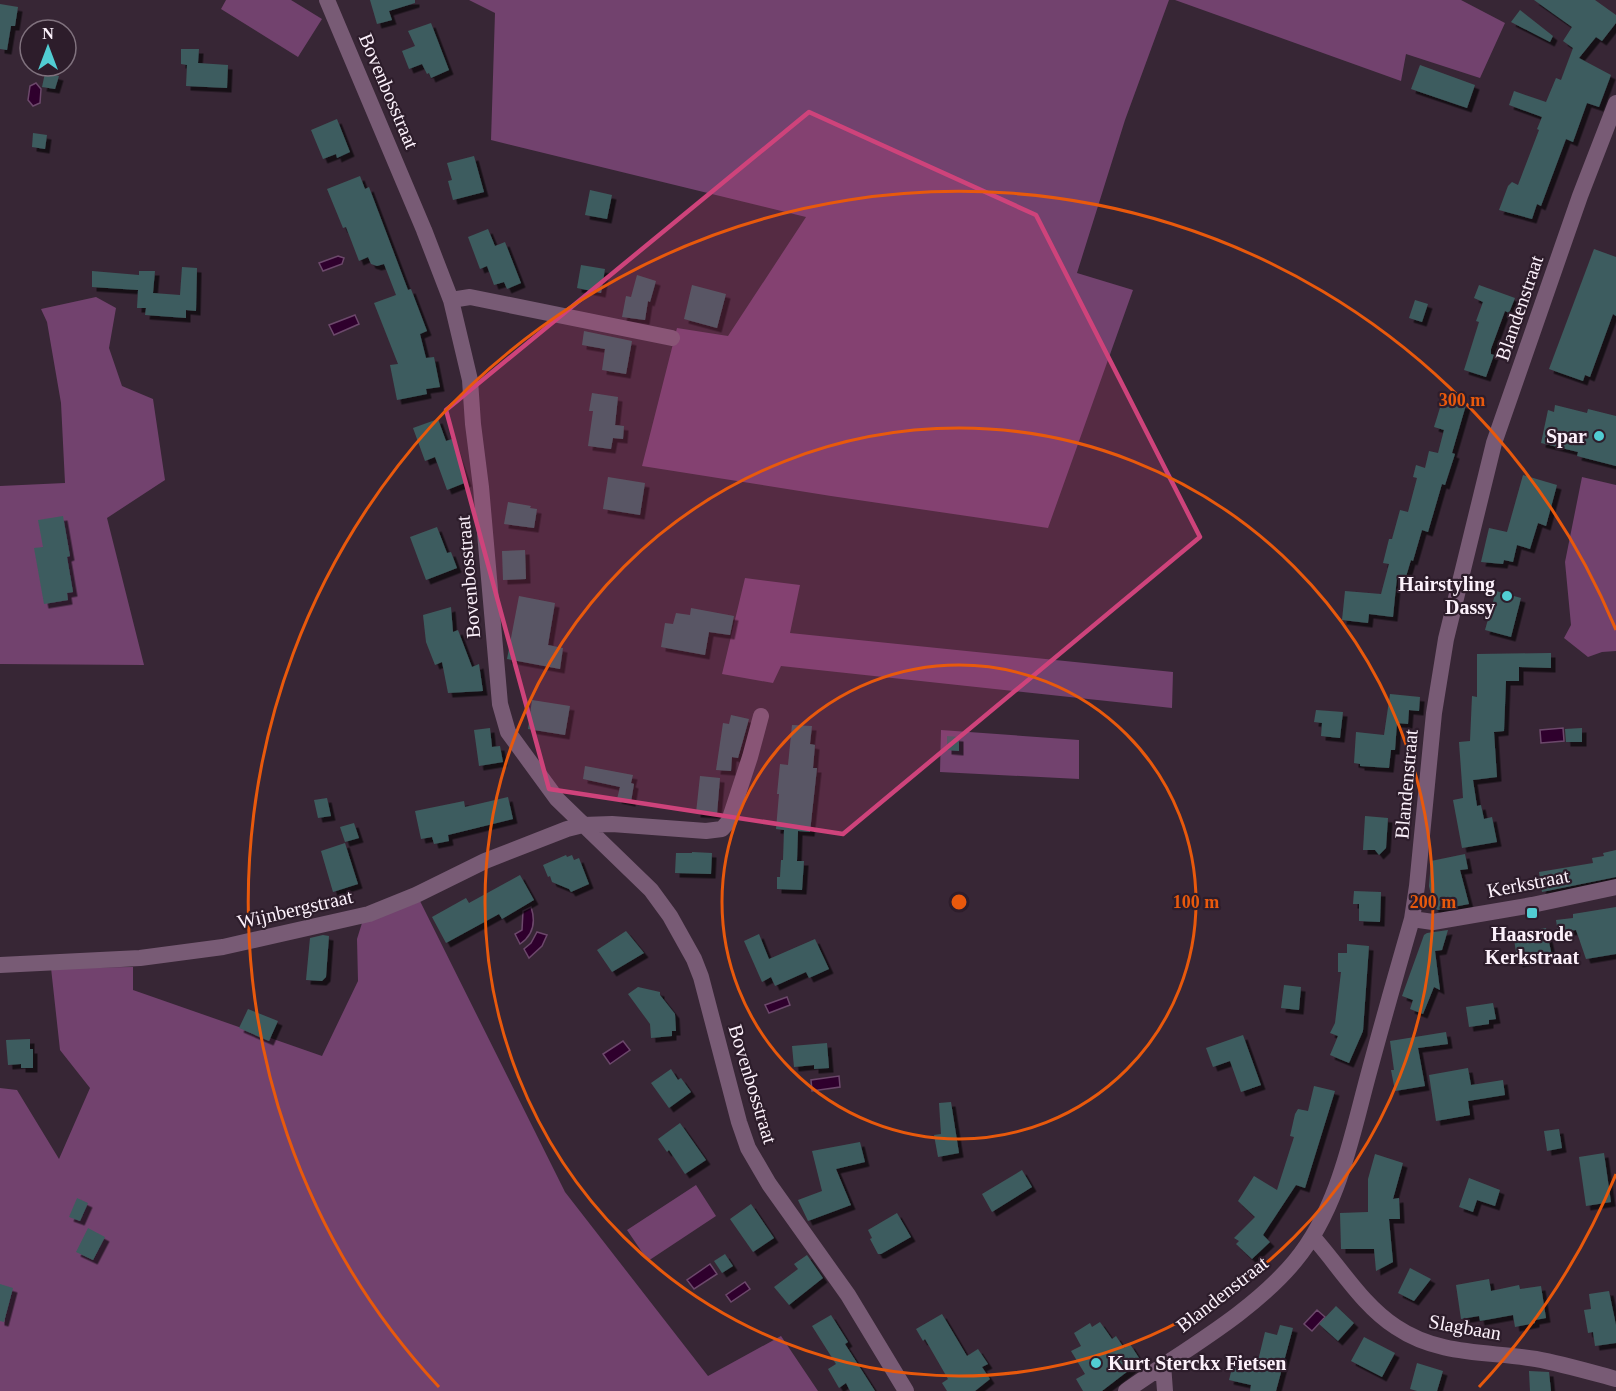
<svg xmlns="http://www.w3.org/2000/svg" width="1616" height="1391" font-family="Georgia,serif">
	<defs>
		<filter id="shadow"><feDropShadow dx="4.5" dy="4.5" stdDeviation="0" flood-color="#0009"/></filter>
	</defs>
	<rect width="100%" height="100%" fill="#372635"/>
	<path fill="#72426e" d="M226,0H291L322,19L298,57L221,9Z
		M469,0H1169L1125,120L1077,273L1133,290L1048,528L831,496L642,466L677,328L728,336L806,217L491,140L495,13Z
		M1175,0H1461L1505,23L1480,78L1406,54L1401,81Z
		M96,297L116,308L109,348L122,386L153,399L165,480L107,518L144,665L0,664V486L65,483L61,403L47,322L41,309Z
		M1582,477L1616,485V651L1602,652L1588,657L1564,638L1571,625L1565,562Z
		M745,578L800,585L790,633L1173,672L1172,708L781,666L773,683L722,674Z
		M941,730L1079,740V779L940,772Z
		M420,901L565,1192L708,1376L781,1336L818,1391H0V1088L17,1090L59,1159L90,1088L60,1050L51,968L133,967V990L322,1056L358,981L357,939L362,923Z
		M696,1185L716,1216L648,1261L627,1230Z"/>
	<path fill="#2f002d" stroke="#6c486b" stroke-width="1.5" d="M36,83L41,89L40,103L33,106L28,100L30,86Z
		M338,256L344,258L342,264L323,271L319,263Z
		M355,315L359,324L334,335L329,325Z
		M1563,728L1564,741L1541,743L1540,730Z
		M531,907C536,922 533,935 520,944L515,934L522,930L523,911Z
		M537,932L547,935L542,946L529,958L524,949L531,943Z
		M787,997L790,1005L769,1013L765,1005Z
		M623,1041L630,1050L610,1064L603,1054Z
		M839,1076L840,1087L812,1091L811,1080Z
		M710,1264L717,1274L694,1289L687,1280Z
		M745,1282L750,1289L731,1302L726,1295Z
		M1317,1310L1325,1317L1312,1331L1304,1324Z"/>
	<path fill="#3e5c5e" filter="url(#shadow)" d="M370,0H415V3L389,11L392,20L377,24Z
		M1534,0H1595L1616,15V23L1602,41L1596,37L1579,58L1611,75L1599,107L1587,103L1573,142L1566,139L1541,206L1537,204L1532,219L1499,210L1508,186L1512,182L1518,185L1539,130L1537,129L1542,117L1509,105L1514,91L1546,102L1556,78L1561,80L1573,48L1563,41L1572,27Z
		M0,4L18,7L15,26H11L7,50L0,49Z
		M1520,10L1553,36L1550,42L1511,22Z
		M431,23L449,70L431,78L429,73L427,74L422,64L409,69L402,51L415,46L408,31Z
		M181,49H199L198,63L228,65L227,88L186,86L187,65L181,64Z
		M1420,65L1475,85L1467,108L1411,89Z
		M45,73L59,76L55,89L42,87Z
		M337,119L350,152L337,158L336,154L323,159L311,130Z
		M33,133L47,135L45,149L32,147Z
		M474,156L484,192L453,200L448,181L452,180L447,163Z
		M360,176L365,189L369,187L408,290L411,289L427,331L420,334L426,358L434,357L440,387L426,389L427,394L397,400L390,365L398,364L374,303L396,295L384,264L377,266L371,264L368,257L359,261L346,227L343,228L327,189Z
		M590,190L612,195L607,219L585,215Z
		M488,229L495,246L505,242L521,283L507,289L504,282L494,285L487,266L480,269L468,237Z
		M1594,249L1616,257V316L1613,314L1590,377L1585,375L1583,381L1549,369Z
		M581,265L605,269L601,293L577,288Z
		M182,267L197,268L196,311L186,310V318L145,315L146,308H137L138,290L92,287V271L139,275V271H155L153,293L180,295Z
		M637,275L656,281L650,302L648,301L645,320L622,317L626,296L631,297Z
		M692,285L726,294L717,328L684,319Z
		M1479,285L1515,298L1509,313L1505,311L1491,349V354L1494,355L1486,377L1464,370L1479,322L1476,321L1483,302L1474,298Z
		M1415,300L1428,304L1422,322L1409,318Z
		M584,331L632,341L626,374L602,370L605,349L582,345Z
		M592,393L618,397L615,425L624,426L623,439L613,438L611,449L588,446L593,411H589Z
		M1443,398L1466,405L1452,453L1455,454L1445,485L1442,484L1428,532L1422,530L1413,561L1411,560L1405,580L1397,577L1393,617L1369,614L1368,623L1342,620L1345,591L1381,594L1389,564L1383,563L1389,539H1392L1400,510L1408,512L1417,478L1413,477L1416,465L1425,468L1429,451L1438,453L1444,430L1434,427Z
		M1555,405L1587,413L1588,409L1616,416V466L1577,456L1578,452L1541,443L1548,410L1554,412Z
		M438,419L446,441L452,439L467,482L447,490L435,457L425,461L413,428Z
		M1523,475L1557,485L1546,526L1538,523L1530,549L1517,545L1513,562L1504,560L1503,564L1481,562L1489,528L1507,532Z
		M608,477L645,483L640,515L603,509Z
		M508,502L531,506L530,508L537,509L534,528L504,524Z
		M63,516L70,556L67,557L73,592L67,593L68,600L44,604L34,548L43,547L38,520Z
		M437,527L447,553L451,552L457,568L426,580L410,537Z
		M525,550L526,579L503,580L502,551Z
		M1496,591L1521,598L1511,637L1485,630Z
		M519,596L555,603L548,645L563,648L560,669L507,659Z
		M451,607L453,632L458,630L472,667L479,664L483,691L448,693L442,662L435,665L426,642L423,615Z
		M691,608L734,616L730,635L709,632L705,655L661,647L665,623L673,624L676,613L690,615Z
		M1551,653V668L1519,667V681H1506L1504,731L1494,732L1497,777L1473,780L1477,806L1481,805L1484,819L1492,817L1497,842L1462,848L1453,800L1463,798L1459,742L1470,741L1472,696L1477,697V654Z
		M1390,694L1420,697L1419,711L1409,710L1408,724L1397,723L1395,750H1391L1389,768L1360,766V764L1354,763L1356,732L1384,735Z
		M532,700L570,706L565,735L528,729Z
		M1316,710L1343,712L1340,738L1321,736L1322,723L1314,722Z
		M731,715L749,719L738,758L732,757L731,771L716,770L723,723L729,724Z
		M792,725L812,726L810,744L815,745L813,768H817L810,832L798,831L797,861H804L802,890L777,889V877H780L781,860H783L784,830L776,829L779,794H777L780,764L788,765Z
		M490,728L492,747L500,746L503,762L479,766L474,730Z
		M1582,728V742H1566L1565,729Z
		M947,736L959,737V751L947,750Z
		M585,766L633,775L631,783L634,784L631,802L617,799L620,787L583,779Z
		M700,776L720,778L717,814L696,813Z
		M508,797L513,819L448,835L449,841L434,844L432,837L421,839L415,811L464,801L465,807Z
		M327,798L331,816L318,818L314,800Z
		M1365,816L1388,818L1386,848L1379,855L1375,850H1363Z
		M354,823L359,838L345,842L340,827Z
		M345,843L358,884L333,892L321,851Z
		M1616,850V877L1542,892L1539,872L1593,863L1592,858L1604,856L1603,853Z
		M692,852L712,853L711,874L675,873L676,853H692Z
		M1465,854L1468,869L1460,870L1469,904L1438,910L1434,908L1429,886L1431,861Z
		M566,855L567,857L572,855L574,860L579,858L589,884L571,892L569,889L552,882L550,876L548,877L543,865Z
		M520,875L534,900L502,919L499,914L446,943L432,917L466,898L469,903Z
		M1354,891L1381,892L1380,922L1359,921V904H1353Z
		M1616,907V954L1586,959L1576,930L1558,933L1556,920L1573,918V914Z
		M1546,928L1552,956L1518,963L1513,934Z
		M1448,930L1442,950L1435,951L1440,990L1434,987L1423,1014L1410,1009L1413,1000L1402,996L1424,935L1427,933Z
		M626,931L644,953L612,972L597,950Z
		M759,934L769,959L815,939L829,969L809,978L806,972L775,986L771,977L762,982L744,941Z
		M323,935L329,936L326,977L322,981L306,980L310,938Z
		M1347,944L1369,946L1363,1031L1349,1063L1330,1055L1338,1036L1330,1033L1335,1023L1341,972H1338V953H1347Z
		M1284,985L1301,987L1299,1010L1281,1008Z
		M638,987L660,992V995L675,1014L676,1031H672V1036L651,1038L650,1024L628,994Z
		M1493,1003L1496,1019L1489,1020V1024L1469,1027L1466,1007Z
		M248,1009L278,1021L269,1041L239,1028Z
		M1446,1032L1448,1044L1418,1048L1425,1086L1395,1091L1391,1070H1394L1390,1041Z
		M1243,1035L1261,1085L1241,1092L1230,1061L1213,1067L1206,1048Z
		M30,1039V1049H33V1068H21V1064L8,1065L6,1040Z
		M827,1043L829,1068L814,1069V1065L794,1067L792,1046Z
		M1468,1068L1471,1085L1503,1080L1505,1095L1468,1101L1470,1115L1436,1121L1429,1075Z
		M671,1069L678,1080L681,1078L691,1092L669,1108L651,1083Z
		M1314,1086L1335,1091L1305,1188L1296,1185L1263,1235L1270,1242L1252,1259L1236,1244L1239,1241L1234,1238L1255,1217L1238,1201L1254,1176L1277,1190L1294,1137L1290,1136L1295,1114L1298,1109L1308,1111Z
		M951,1102L959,1153L938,1157L934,1135L941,1134L939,1103Z
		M680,1123L706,1160L685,1174L669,1150L667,1152L658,1139Z
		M1559,1129L1562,1148L1547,1151L1544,1131Z
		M860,1142L865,1162L836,1169L851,1205L808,1221L798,1200L822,1191L812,1151Z
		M1604,1153L1611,1202L1586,1206L1579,1157Z
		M1375,1154L1403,1163L1393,1199L1399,1198L1400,1219H1389L1393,1262L1376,1271L1374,1249H1341L1340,1213L1368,1212V1179Z
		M1022,1170L1032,1187L992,1212L982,1194Z
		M1469,1178L1500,1190L1495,1206L1477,1200L1473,1212L1459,1207Z
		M77,1198L88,1203L80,1221L69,1217Z
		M751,1204L774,1238L753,1252L730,1219Z
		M897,1213L911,1237L881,1254H878L870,1239L872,1238L868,1230Z
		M88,1228L105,1237L93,1260L76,1252Z
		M725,1254L733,1266L722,1273L714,1261Z
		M807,1255L823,1278L789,1305L774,1287L798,1269L794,1264Z
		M1410,1268L1431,1279L1414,1301L1398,1293Z
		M1489,1279L1491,1291L1519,1285L1520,1289L1541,1286L1546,1318L1535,1320V1323L1515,1327L1513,1315L1480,1321L1479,1316L1461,1319L1456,1285Z
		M0,1284L13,1288L4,1322L0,1321Z
		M1609,1291L1616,1325V1343L1595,1346L1593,1332L1588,1333L1584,1310L1591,1309L1589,1294Z
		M1336,1306L1354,1323L1338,1341L1319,1324Z
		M942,1314L967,1356L978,1349L988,1364L982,1367L990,1379L975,1391H947L942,1383L948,1379L925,1339L923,1341L916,1329Z
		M831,1315L848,1342L845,1344L875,1391H850L846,1383L839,1388L828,1369L836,1364L812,1326Z
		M1100,1322L1112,1339L1116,1336L1124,1348L1130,1344L1141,1361L1102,1391H1083L1076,1379L1085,1374L1071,1351L1081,1346L1074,1333L1090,1323L1092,1327Z
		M1280,1325L1293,1328L1276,1391H1250L1251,1385L1229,1380L1233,1364L1256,1369L1265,1332L1277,1335Z
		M1364,1337L1395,1353L1382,1377L1351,1361Z
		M1417,1363L1443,1371L1437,1391H1417L1410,1389Z
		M1529,1371L1549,1372L1551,1391H1530Z"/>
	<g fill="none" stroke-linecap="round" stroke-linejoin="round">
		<path stroke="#785b75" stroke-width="16" d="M327,0L424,230L451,300L470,380L473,424L481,487L500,704L508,732L557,799L651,890L670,916L694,959L701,977L739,1122L748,1148L769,1184L848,1295L906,1391
			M451,300L470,297L672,338
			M1412,919L1433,922L1532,905L1616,887
			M0,965L140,958L223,947L369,914L416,895L485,861L567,829L583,825L612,824L706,831L722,829L729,821L750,757L761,716
			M1313,1237C1340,1267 1362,1305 1396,1327C1439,1356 1487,1351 1536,1359C1563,1364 1590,1372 1616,1379
			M1163,1364L1165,1391
			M1126,1391C1182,1351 1251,1314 1295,1261C1338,1209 1351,1139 1368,1076C1382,1024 1397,971 1412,919L1417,886L1434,713L1446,639L1494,443L1580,196L1616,103"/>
	</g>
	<path fill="#ce437b" fill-opacity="0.2" stroke="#ce437b" stroke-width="4.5" stroke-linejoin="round" d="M809,112L1036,215L1200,537L843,834L549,789L446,410Z"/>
	<g fill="none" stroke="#e8590c" stroke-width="3">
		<circle cx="959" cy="902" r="237"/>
		<circle cx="959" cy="902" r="474"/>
		<path d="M1616 1174A711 711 0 0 1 1479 1387M439 1387A711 711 0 1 1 1616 630"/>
	</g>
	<g fill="#51ccd2" stroke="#2d1d2b" stroke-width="2">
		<circle cx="1599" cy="436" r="6"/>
		<circle cx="1507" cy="596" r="6"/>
		<rect x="1526" y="907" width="12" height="12" rx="3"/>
		<circle cx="1096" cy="1363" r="6"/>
	</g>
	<g text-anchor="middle" stroke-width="4.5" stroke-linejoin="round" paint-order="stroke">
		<g font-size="20" fill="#fcf1fb" stroke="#2d1d2b">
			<text transform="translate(389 91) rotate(67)" y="7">Bovenbosstraat</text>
			<text transform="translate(1519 308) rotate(-71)" y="7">Blandenstraat</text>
			<text transform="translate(468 577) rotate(-95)" y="7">Bovenbosstraat</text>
			<text transform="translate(1406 784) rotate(-85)" y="7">Blandenstraat</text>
			<text transform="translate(1528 883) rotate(-11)" y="7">Kerkstraat</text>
			<text transform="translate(295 909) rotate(-13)" y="7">Wijnbergstraat</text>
			<text transform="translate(753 1084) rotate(73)" y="7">Bovenbosstraat</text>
			<text transform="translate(1222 1294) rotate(-38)" y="7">Blandenstraat</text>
			<text transform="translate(1465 1327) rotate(10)" y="7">Slagbaan</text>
		</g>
		<g font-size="20" font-weight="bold" fill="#fcf1fb" stroke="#2d1d2b" text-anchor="end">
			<text x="1587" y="443">Spar</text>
			<text x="1495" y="591">Hairstyling<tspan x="1495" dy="23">Dassy</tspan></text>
			<text x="1532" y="941" text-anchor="middle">Haasrode<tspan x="1532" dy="23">Kerkstraat</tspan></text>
			<text x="1108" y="1370" text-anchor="start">Kurt Sterckx Fietsen</text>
		</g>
	</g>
	<circle cx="959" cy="902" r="9" fill="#e8590c" stroke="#2d1d2b" stroke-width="3"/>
	<g font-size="18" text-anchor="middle" font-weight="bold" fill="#e8590c" stroke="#2d1d2b" stroke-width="4.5" stroke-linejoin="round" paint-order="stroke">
		<text x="1462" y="406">300 m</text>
		<text x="1196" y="908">100 m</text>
		<text x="1433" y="908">200 m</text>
	</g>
	<g transform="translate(48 48)"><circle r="28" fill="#2d1d2b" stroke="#80727e" stroke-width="1.5"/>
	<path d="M0-4.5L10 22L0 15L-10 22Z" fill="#51ccd2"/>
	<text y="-9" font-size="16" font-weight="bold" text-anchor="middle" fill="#fcf1fb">N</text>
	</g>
</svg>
